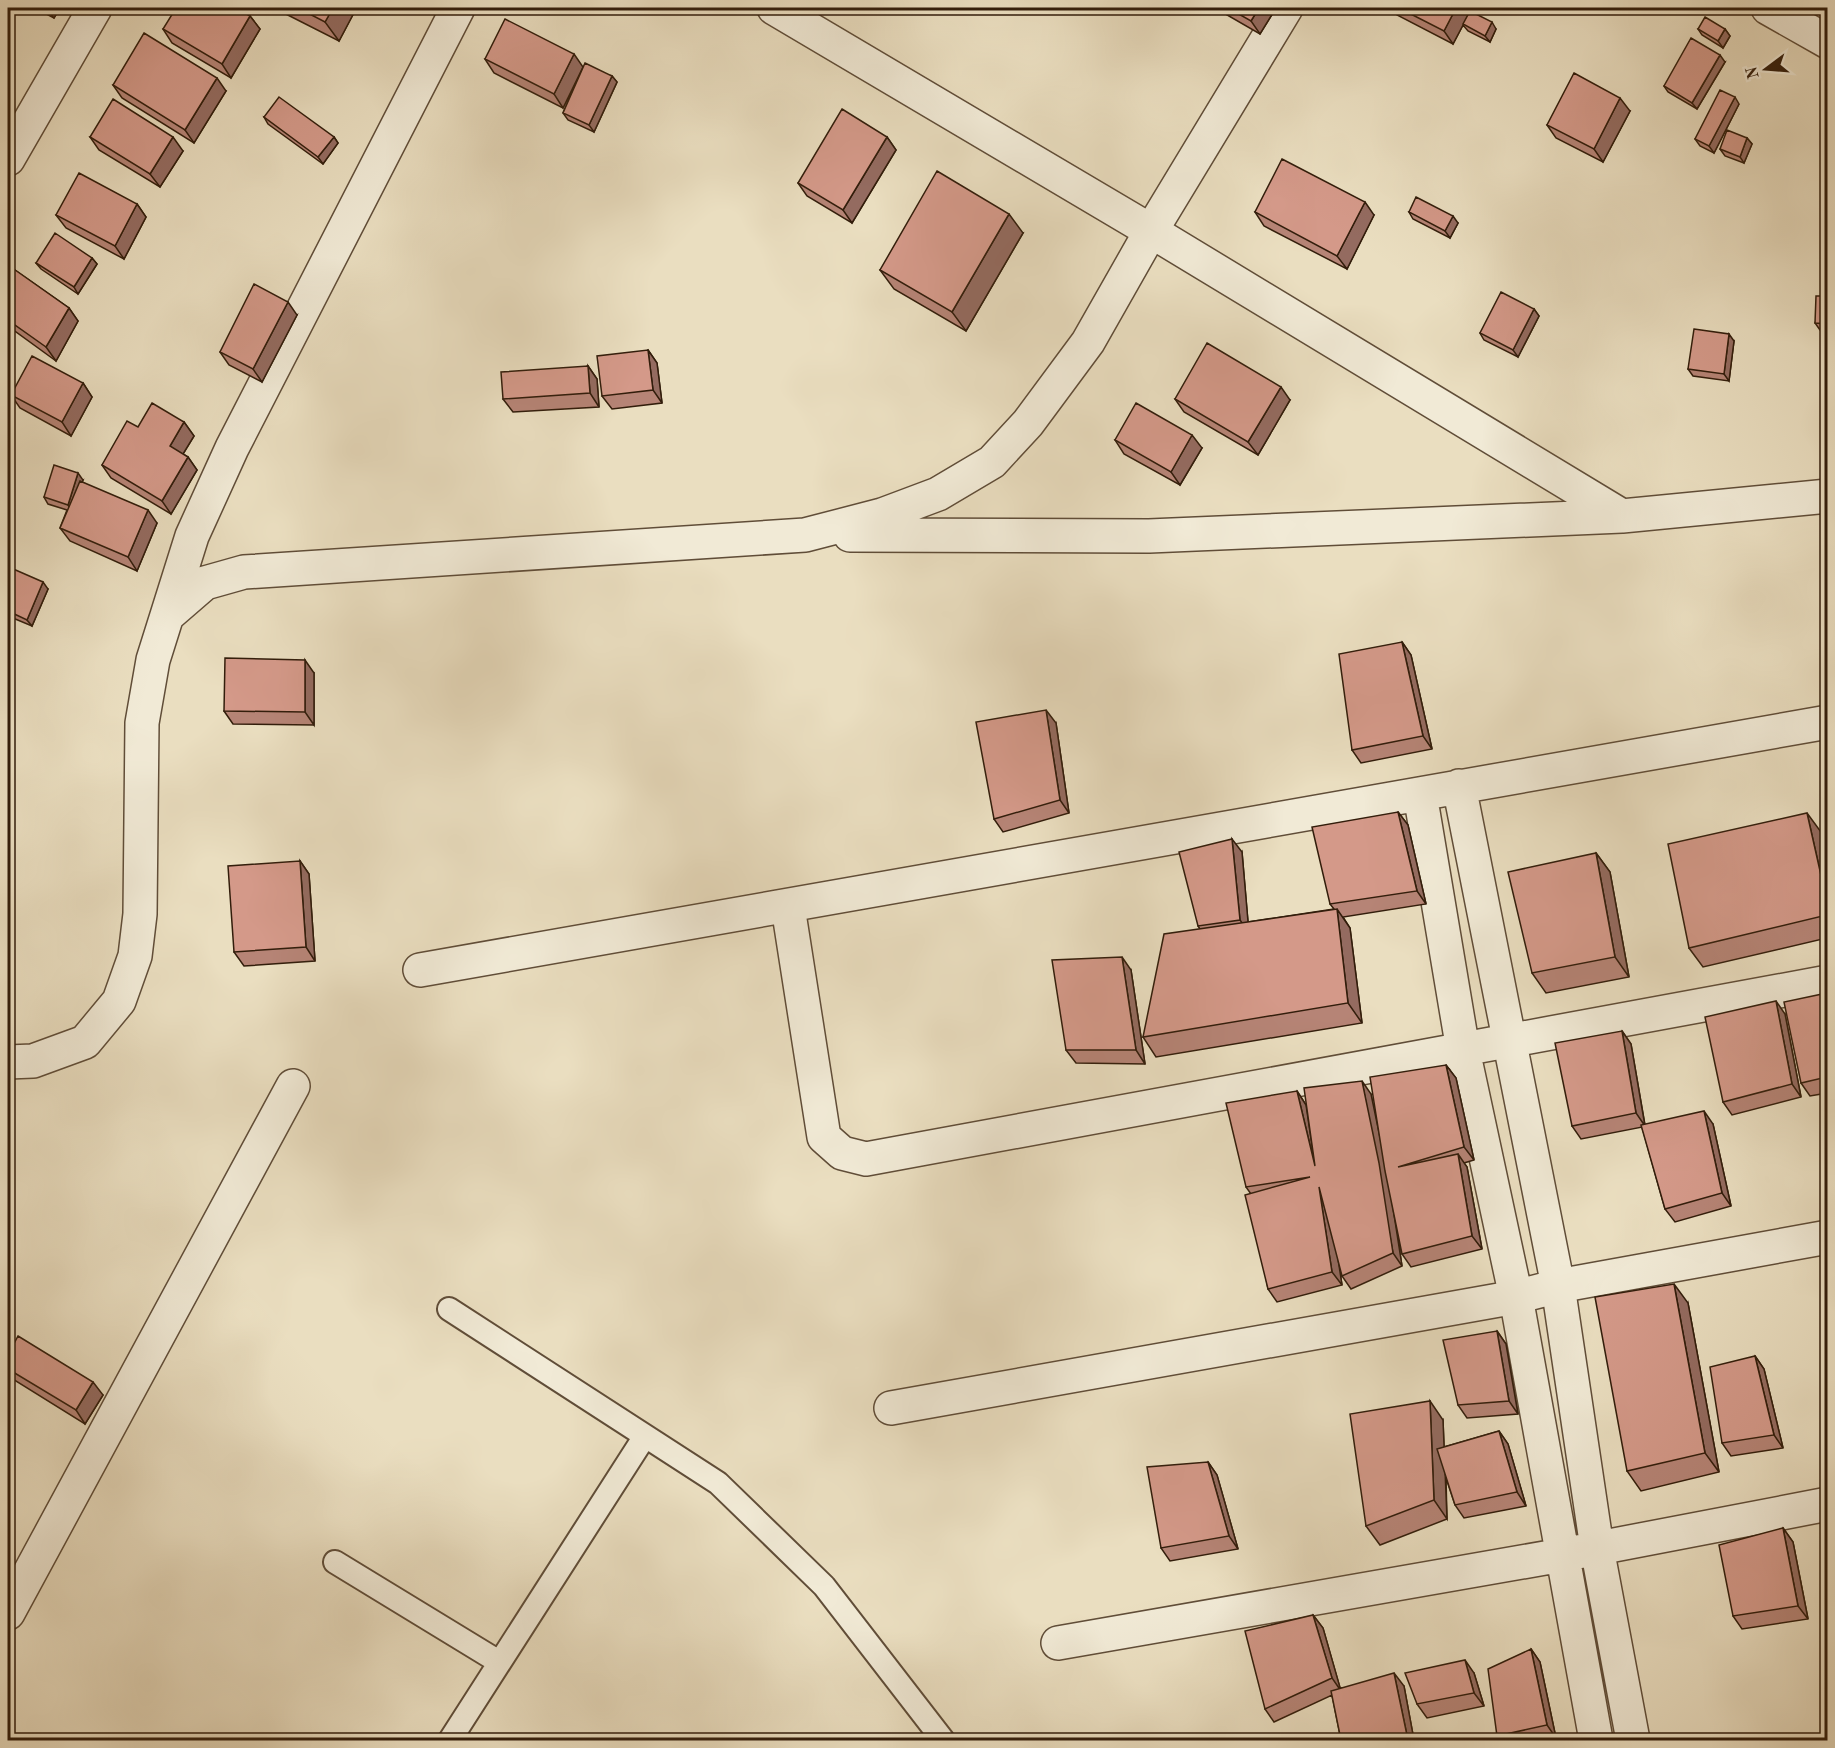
<svg xmlns="http://www.w3.org/2000/svg" width="1835" height="1748" font-family="'Old Standard TT',serif">
	<rect width="100%" height="100%" fill="#eadec0"/>
	<filter id="stains"><feTurbulence type="fractalNoise" baseFrequency=".00333" numOctaves="4"/><feColorMatrix values="0 0 0 0 .2 0 0 0 0 .09 0 0 0 0 .02 0 0 0 .5 -.17"/></filter>
	<radialGradient id="worn" r=".72"><stop offset=".6" stop-color="#630" stop-opacity="0"/><stop offset="1" stop-color="#630" stop-opacity=".3"/></radialGradient>
	<g fill="none" stroke-linecap="round" stroke-linejoin="round">
		<g stroke="#604d38" stroke-width="26">
			<path id="lane" d="M449,1309L718,1483L824,1586L943,1740
				M335,1562L499,1662
				M450,1740L645,1436"/>
		</g>
		<g stroke="#604d38" stroke-width="36">
			<path id="street" d="M774,8L1151,231L1622,516
				M1768,8L1828,42
				M8,159L95,8
				M850,535L1149,536L1622,516L1828,496
				M168,615L205,583L244,572L805,535L882,515L938,494L992,462L1028,423L1088,342L1151,231L1286,8
				M1459,786L1558,1286L1597,1548L1633,1740
				M1420,794L1463,1050L1516,1297L1596,1740
				M788,907L824,1137L842,1153L866,1159L1828,982
				M420,970L1828,722
				M8,1062L33,1061L85,1042L119,1001L135,956L140,914L142,723L153,660L192,536L232,448L458,8
				M891,1408L1516,1297L1558,1286L1828,1237
				M8,1613L293,1086
				M1058,1643L1562,1555L1828,1504"/>
		</g>
		<use href="#lane" stroke="#f1ead6" stroke-width="22"/>
		<use href="#street" stroke="#f1ead6" stroke-width="33"/>
	</g>
	<path fill="#b68476" stroke="#321d0b" stroke-width="1.5" d="M35,8H60L54,18Z
		M274,8H355L356,9L339,41Z
		M1215,8H1276L1260,34Z
		M1392,8H1472L1470,11L1496,29L1490,42L1468,31L1463,25L1453,44L1397,15Z
		M250,16L260,29L231,78L172,43L163,29Z
		M1698,29H1725L1730,36L1723,48L1702,35Z
		M485,59L583,67L612,76L617,82L594,132L568,120L563,113L581,72L563,108L494,73Z
		M1725,62L1697,109L1668,92L1664,86Z
		M113,85L226,91L194,143L122,98Z
		M1739,104L1714,153L1700,146L1695,139Z
		M1630,111L1603,162L1556,138L1547,125Z
		M264,117L334,137L338,143L323,164L268,124Z
		M90,137L183,151L160,187L99,150Z
		M887,137L896,150L852,223L807,196L798,183Z
		M1747,138L1752,144L1744,163L1725,156L1720,149Z
		M137,204L146,217L124,259L66,228L56,215Z
		M1255,212L1374,215L1347,269L1264,226Z
		M1409,212L1458,223L1450,238L1413,219Z
		M1023,233L966,331L894,289L880,270Z
		M92,258L97,264L78,294L41,269L36,263Z
		M8,265L69,308L78,321L56,361L8,326Z
		M1827,296V331L1820,330L1815,323Z
		M1534,309L1539,316L1518,357L1484,340L1480,333Z
		M297,315L262,382L229,365L220,352Z
		M1734,341L1729,381L1693,376L1688,369Z
		M648,350L657,363L662,403L612,409L602,396Z
		M588,366L597,379L599,407L513,412L503,399Z
		M83,383L92,397L71,436L20,408L11,395Z
		M1175,399L1290,400L1258,455L1184,412Z
		M184,422L194,436L183,454L188,457L197,470L171,514L111,478L102,465L138,427Z
		M1115,440L1202,448L1180,485L1124,454Z
		M83,480L82,482L157,523L137,571L70,541L60,528L67,510L48,504L44,497Z
		M8,576L48,589L32,626L8,616Z
		M1402,642L1411,655L1432,749L1361,763L1352,750Z
		M314,673V725L233,724L224,711Z
		M1056,723L1069,813L1003,832L994,819Z
		M1398,812L1408,825L1426,904L1343,917L1350,928L1362,1023L1156,1057L1143,1037L1200,929L1198,926L1242,852L1248,922L1334,909L1330,904Z
		M1821,832L1827,861V938L1703,967L1689,948Z
		M1596,853L1610,872L1629,977L1546,993L1532,973Z
		M300,861L309,874L315,961L244,966L234,952Z
		M1131,970L1145,1064L1076,1063L1066,1050Z
		M1827,993V1093L1810,1096L1801,1083Z
		M1785,1014L1801,1097L1732,1115L1723,1102Z
		M1622,1031L1631,1044L1645,1125L1713,1124L1731,1206L1675,1222L1665,1209L1642,1127L1581,1139L1572,1126Z
		M1446,1065L1456,1078L1474,1160L1464,1163L1467,1167L1482,1249L1411,1267L1402,1254L1395,1219L1402,1266L1351,1289L1342,1276L1338,1259L1342,1285L1277,1302L1268,1289L1251,1194L1246,1187L1297,1091L1306,1105L1371,1094L1378,1130Z
		M1688,1303L1719,1472L1641,1491L1627,1471Z
		M1497,1331L1506,1344L1518,1414L1467,1418L1458,1405Z
		M8,1355L103,1395L85,1424L11,1378L8,1374Z
		M1755,1356L1764,1369L1783,1448L1731,1456L1722,1443Z
		M1443,1420L1444,1447L1499,1431L1508,1444L1526,1506L1464,1518L1455,1505L1446,1478L1447,1519L1380,1545L1366,1526Z
		M1208,1462L1217,1475L1238,1549L1170,1561L1161,1548Z
		M1783,1528L1793,1542L1808,1619L1742,1629L1733,1616Z
		M1313,1615L1323,1628L1340,1688L1404,1686L1414,1740H1341L1332,1695L1274,1722L1265,1709Z
		M1531,1649L1540,1662L1556,1738L1546,1740H1499L1497,1736Z
		M1474,1673L1484,1706L1427,1718L1417,1704Z"/>
	<path fill="#946b60" stroke="#321d0b" stroke-width="1.5" d="M46,8H60L54,18Z
		M333,8H355L356,9L339,41L325,22Z
		M1259,8H1276L1260,34L1251,21Z
		M1456,8H1472L1453,44L1444,31Z
		M250,16L260,29L231,78L222,64Z
		M1492,22L1496,29L1490,42L1485,36Z
		M1725,29L1730,36L1723,48L1718,41Z
		M574,54L583,67L563,108L554,94Z
		M1720,55L1725,62L1697,109L1692,103Z
		M612,76L617,82L594,132L589,125Z
		M217,78L226,91L194,143L185,130Z
		M1735,97L1739,104L1714,153L1709,146Z
		M1620,98L1630,111L1603,162L1594,149Z
		M173,137L183,151L160,187L150,174Z
		M334,137L338,143L323,164L318,157Z
		M887,137L896,150L852,223L843,210Z
		M1747,138L1752,144L1744,163L1740,157Z
		M1365,202L1374,215L1347,269L1337,256Z
		M137,204L146,217L124,259L115,246Z
		M1009,214L1023,233L966,331L952,312Z
		M1453,216L1458,223L1450,238L1445,231Z
		M92,258L97,264L78,294L74,287Z
		M288,302L297,315L262,382L253,369Z
		M69,308L78,321L56,361L46,347Z
		M1534,309L1539,316L1518,357L1513,350Z
		M1729,334L1734,341L1729,381L1724,374Z
		M648,350L657,363L662,403L653,390Z
		M588,366L597,379L599,407L590,393Z
		M83,383L92,397L71,436L62,422Z
		M1281,387L1290,400L1258,455L1248,442Z
		M184,422L194,436L180,459L170,446Z
		M1192,435L1202,448L1180,485L1171,472Z
		M188,457L197,470L171,514L162,501Z
		M78,473L83,480L72,512L68,505Z
		M148,510L157,523L137,571L128,557Z
		M43,582L48,589L32,626L27,620Z
		M1402,642L1411,655L1432,749L1423,736Z
		M305,660L314,673V725L305,712Z
		M1046,710L1056,723L1069,813L1060,800Z
		M1398,812L1408,825L1426,904L1417,891Z
		M1807,813L1821,832L1827,861V902Z
		M1232,839L1242,852L1249,933L1240,920Z
		M1596,853L1610,872L1629,977L1615,957Z
		M300,861L309,874L315,961L306,947Z
		M1337,909L1350,928L1362,1023L1348,1003Z
		M1122,957L1131,970L1145,1064L1136,1050Z
		M1776,1001L1785,1014L1801,1097L1792,1084Z
		M1622,1031L1631,1044L1645,1126L1636,1113Z
		M1446,1065L1456,1078L1474,1160L1464,1147Z
		M1362,1081L1371,1094L1388,1176L1402,1266L1393,1253Z
		M1297,1091L1306,1105L1315,1166Z
		M1704,1111L1713,1124L1731,1206L1722,1193Z
		M1458,1154L1467,1167L1482,1249L1472,1236Z
		M1319,1187L1329,1200L1342,1285L1332,1272Z
		M1674,1284L1688,1303L1719,1472L1705,1453Z
		M1497,1331L1506,1344L1518,1414L1509,1401Z
		M1755,1356L1764,1369L1783,1448L1774,1435Z
		M93,1382L103,1395L85,1424L76,1410Z
		M1430,1401L1443,1420L1447,1519L1434,1500Z
		M1499,1431L1508,1444L1526,1506L1517,1492Z
		M1208,1462L1217,1475L1238,1549L1229,1536Z
		M1783,1528L1793,1542L1808,1619L1798,1606Z
		M1313,1615L1323,1628L1341,1691L1332,1678Z
		M1531,1649L1540,1662L1556,1738L1547,1725Z
		M1465,1660L1474,1673L1484,1706L1474,1693Z
		M1394,1673L1404,1686L1414,1740H1408Z"/>
	<path fill="#d49989" stroke="#321d0b" stroke-width="1.5" d="M176,8H236L250,16L222,64L163,29Z
		M298,8H333L325,22Z
		M1228,8H1259L1251,21Z
		M1399,8H1456L1444,31Z
		M1470,11L1492,22L1485,36L1463,24Z
		M1705,17L1725,29L1718,41L1698,29Z
		M505,19L574,54L554,94L485,59Z
		M144,33L217,78L185,130L113,85Z
		M1691,38L1720,55L1692,103L1664,86Z
		M585,63L612,76L589,125L563,113Z
		M1574,73L1620,98L1594,149L1547,125Z
		M1720,90L1735,97L1709,146L1695,139Z
		M279,97L334,137L318,157L264,117Z
		M113,99L173,137L150,174L90,137Z
		M842,109L887,137L843,210L798,183Z
		M1727,130L1747,138L1740,157L1720,149Z
		M1282,159L1365,202L1337,256L1255,212Z
		M937,171L1009,214L952,312L880,270Z
		M79,173L137,204L115,246L56,215Z
		M1416,197L1453,216L1445,231L1409,212Z
		M55,233L92,258L74,287L36,263Z
		M8,265L69,308L46,347L8,320Z
		M254,284L288,302L253,369L220,352Z
		M1501,292L1534,309L1513,350L1480,333Z
		M1816,296H1827V324L1815,323Z
		M1694,329L1729,334L1724,374L1688,369Z
		M1207,343L1281,387L1248,442L1175,399Z
		M648,350L653,390L602,396L597,356Z
		M32,356L83,383L62,422L11,395Z
		M588,366L590,393L503,399L501,372Z
		M152,403L184,422L170,446L188,457L162,501L102,465L127,421L138,427Z
		M1136,403L1192,435L1171,472L1115,440Z
		M54,465L78,473L68,505L44,497Z
		M80,481L148,510L128,557L60,528Z
		M11,568L43,582L27,620L8,611V576Z
		M1402,642L1423,736L1352,750L1339,654Z
		M225,658L305,660V712L224,711Z
		M1046,710L1060,800L994,819L976,722Z
		M1398,812L1417,891L1330,904L1312,827Z
		M1807,813L1827,902V915L1689,948L1668,844Z
		M1232,839L1240,920L1198,926L1179,852Z
		M1596,853L1615,957L1532,973L1508,872Z
		M300,861L306,947L234,952L228,866Z
		M1337,909L1348,1003L1143,1037L1164,934Z
		M1122,957L1136,1050H1066L1052,960Z
		M1827,993V1077L1801,1083L1784,1002Z
		M1776,1001L1792,1084L1723,1102L1705,1017Z
		M1622,1031L1636,1113L1572,1126L1555,1043Z
		M1446,1065L1464,1147L1398,1167L1458,1154L1472,1236L1402,1254L1385,1171L1370,1077Z
		M1362,1081L1379,1163L1393,1253L1342,1276L1319,1187L1332,1272L1268,1289L1245,1195L1310,1177L1246,1187L1226,1103L1297,1091L1315,1166L1304,1088Z
		M1704,1111L1722,1193L1665,1209L1641,1125Z
		M1827,1253V1284L1821,1254Z
		M1674,1284L1705,1453L1627,1471L1595,1297Z
		M1497,1331L1509,1401L1458,1405L1443,1340Z
		M18,1336L93,1382L76,1410L8,1369V1355Z
		M1755,1356L1774,1435L1722,1443L1710,1367Z
		M1430,1401L1434,1500L1366,1526L1350,1414Z
		M1499,1431L1517,1492L1455,1505L1437,1449Z
		M1208,1462L1229,1536L1161,1548L1147,1467Z
		M1783,1528L1798,1606L1733,1616L1719,1545Z
		M1313,1615L1332,1678L1265,1709L1245,1631Z
		M1531,1649L1547,1725L1497,1736L1488,1669Z
		M1465,1660L1474,1693L1417,1704L1405,1673Z
		M1394,1673L1408,1740H1341L1331,1691Z"/>
	<rect width="1835" height="1748" fill="none" stroke="#eadec0" stroke-width="30"/>
	<rect x="9" y="9" width="1817" height="1730" fill="none" stroke="#321d0b" stroke-width="3"/>
	<rect x="15" y="15" width="1805" height="1718" fill="none" stroke="#321d0b" stroke-width="1.5"/>
	<g transform="translate(1766 69) rotate(254)" stroke="#f1ead6" stroke-width="4.5" paint-order="stroke">
	<path d="M0-4.5L10 22L0 15L-10 22Z" fill="#321d0b"/>
	<text y="-9" font-size="16" font-weight="bold" text-anchor="middle" fill="#321d0b">N</text>
	</g>
	<rect width="100%" height="100%" filter="url(#stains)"/>
	<rect width="100%" height="100%" fill="url(#worn)"/>
</svg>
